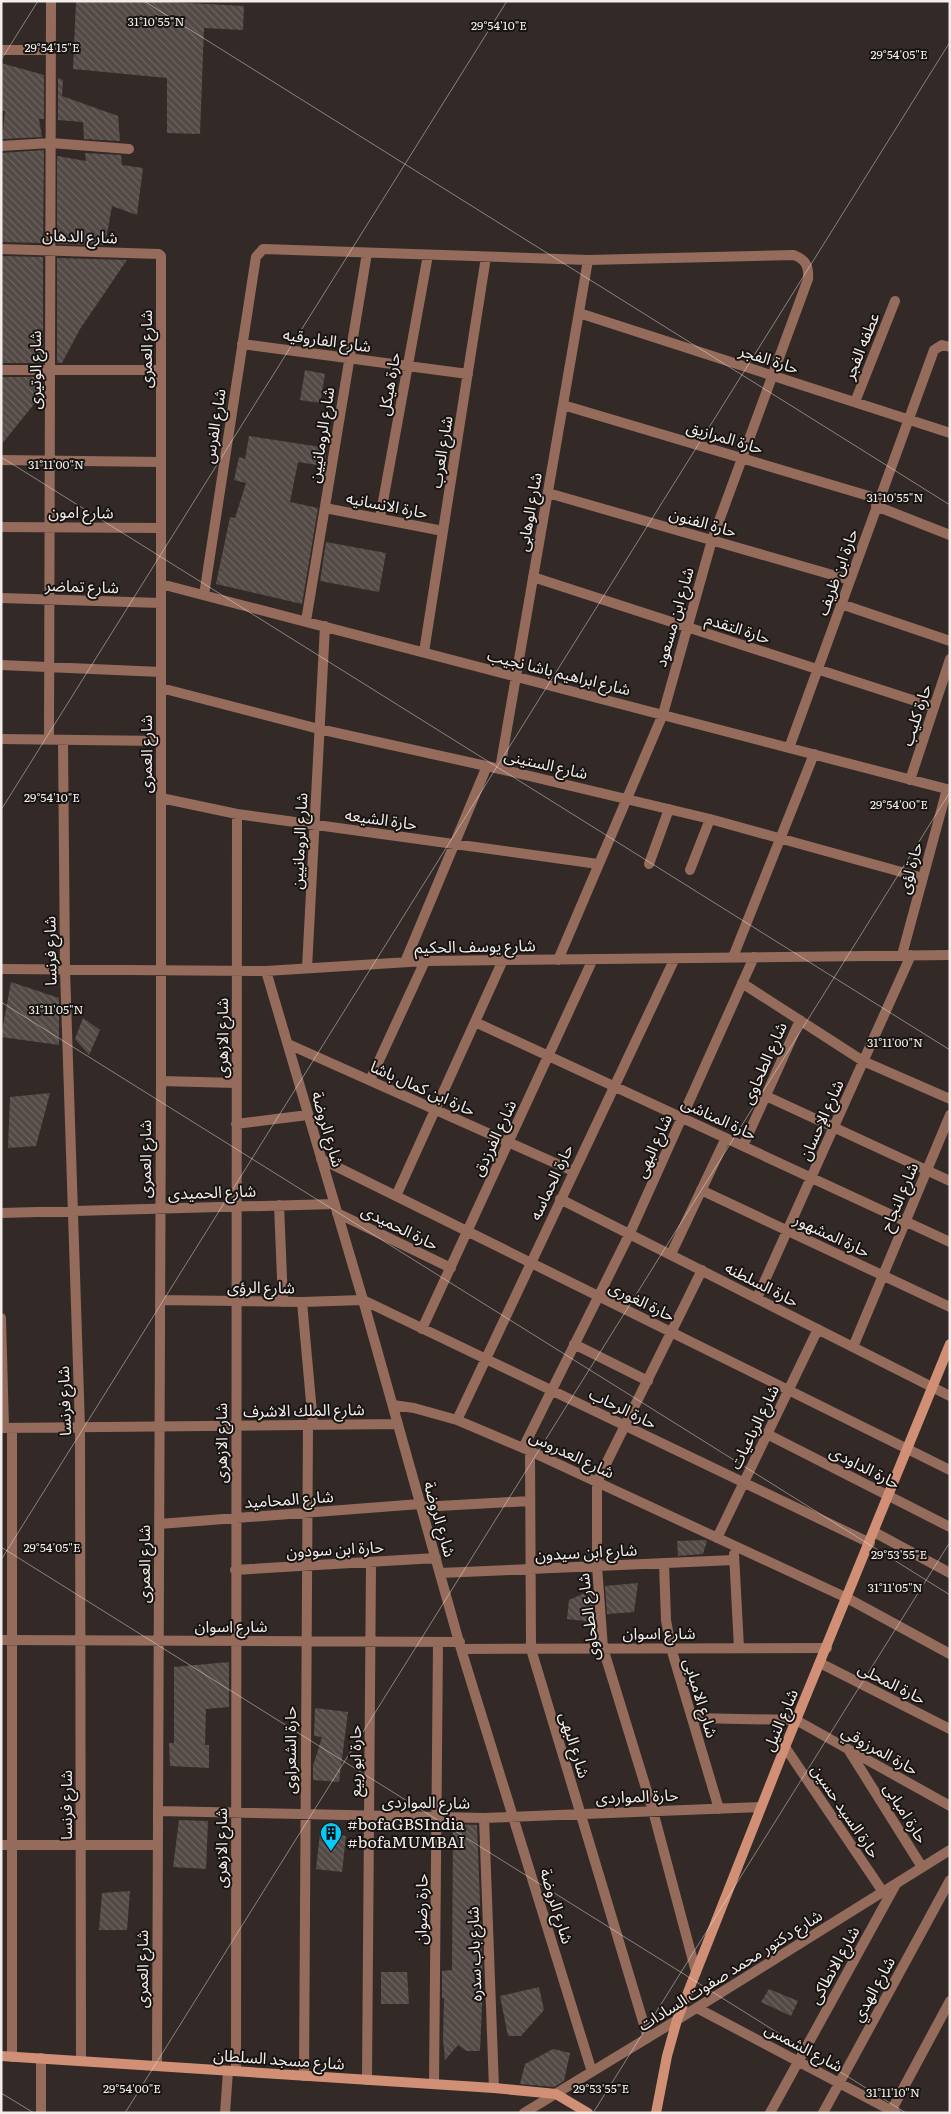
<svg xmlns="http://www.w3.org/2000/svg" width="951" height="2114" font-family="Literata,'Noto Sans Arabic',serif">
	<defs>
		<pattern id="building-back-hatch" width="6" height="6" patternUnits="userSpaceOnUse" patternTransform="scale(1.25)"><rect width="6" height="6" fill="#534a46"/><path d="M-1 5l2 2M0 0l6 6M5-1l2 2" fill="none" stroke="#6c6461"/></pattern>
	</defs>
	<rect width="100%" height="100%" fill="#332a27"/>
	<path fill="url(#building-back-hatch)" d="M76,1H149L244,6L243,30L204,28L200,134L167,133V78L73,69Z
		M1,63L44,75V119H39L42,137L2,139L5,111H1Z
		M58,78L63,80L62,96L118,116L120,141L84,139L83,122L58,120Z
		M44,150L43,243L1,242V153Z
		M85,153L121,155L122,165L143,168L137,215L112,206L105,245L57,244V156L86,161Z
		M1,256L43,257V363H1Z
		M57,258L127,260L80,329L62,363H57Z
		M305,370L325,374L320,403L300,400Z
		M1,377H43V393L1,445Z
		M249,436L327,448L324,466L298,462L290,502L318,508L302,604L216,584L230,517L235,518L246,483L234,480L239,457L245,459Z
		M326,542L386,553L379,592L320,581Z
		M11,982L59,998V1045L1,1037Z
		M83,1018L100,1030L89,1055L75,1039Z
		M50,1093L36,1146L8,1148L10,1097Z
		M677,1541L706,1540L707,1541L703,1554L678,1556Z
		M638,1583L634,1612L607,1614L605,1586Z
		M592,1590L594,1622L567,1619L569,1600Z
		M229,1662V1707L206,1709L205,1745H209V1768L170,1766L169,1743H174V1667Z
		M315,1708L348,1712L339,1782L313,1780V1766L322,1737L314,1736Z
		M179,1820L208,1821L206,1869L173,1867Z
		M453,1824L477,1825L483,1982L480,2051H467L458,2045L445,2060L443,2039L444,1998H442V1971L452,1970Z
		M320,1833L346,1836L342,1872L316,1869Z
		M130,1891L127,1930H99L102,1893Z
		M381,1972H407L409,2004H381Z
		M539,1987L544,2010L521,2036H508L500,1996Z
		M769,1989L798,2001L791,2016L761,2002Z
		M553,2049L570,2053L564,2081L554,2087L520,2084L525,2064Z"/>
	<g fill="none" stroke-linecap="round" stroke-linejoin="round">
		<path stroke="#956c5c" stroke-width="10" d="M1,50H51
			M1,146L51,143L129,149
			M1,249L159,254L161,256V1081L157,2066
			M579,313L950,433
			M242,344L468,374
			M1,370H161
			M855,402L895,301
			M563,405L879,499
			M1,460L161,462
			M548,493L850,580
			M876,506L950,535
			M325,508L443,531
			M380,518L428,255
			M1,527L161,528
			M533,577L934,707
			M161,584L950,790
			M204,595L255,263L256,257L263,249L588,260L794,255C806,260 809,266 808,279L712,540L663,714L558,960
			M1,598L161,603
			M841,604L950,641
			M306,621L367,253
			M424,652L486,257
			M1,665L161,672
			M161,688L319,729L500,769L710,819L923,878
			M1,739L161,741
			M49,740L51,1
			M63,740L65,970L80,1427L81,2061
			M789,748L934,350L942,345L950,347
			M500,769L588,260
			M910,780L950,659
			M161,798L237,814L598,864
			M649,864L669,809
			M690,870L710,819
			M902,955L947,789
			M733,957L814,754
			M405,962L487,766
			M307,968L325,626
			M1,969L266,971L425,961L950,955
			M266,971L363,1300L461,1649L592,2072
			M742,983L863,1061L950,1099
			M475,1022L950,1242
			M288,1044L573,1171
			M370,1080L425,961
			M161,1081L236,1083
			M766,1096L950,1181
			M236,1124L308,1115
			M743,1146L800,1020
			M321,1159L950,1470
			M701,1190L950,1307
			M396,1196L503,960
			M560,1199L950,1396
			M279,1205L283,1302
			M1,1213L334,1204
			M337,1213L451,1268
			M671,1254L726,1138
			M757,1298L911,955
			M160,1300L302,1302L363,1300L870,1543
			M302,1302L313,1424
			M1,1318L4,1428
			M422,1329L593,959
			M574,1344L648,1381
			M853,1347L950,1115
			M393,1405L414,1408L457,1420L530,1451L847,1598L950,1654
			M457,1420L675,958
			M1,1428L398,1424
			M767,1434L950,1527
			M523,1448L630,1233L754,957
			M530,1451L531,1649L648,2038
			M421,1507L530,1501
			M159,1524L420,1504
			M874,1532L950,1573
			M717,1538L818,1329
			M734,1554L739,1648
			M664,1563L666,1620L671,1648L719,1809
			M235,1570L436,1558
			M440,1573L734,1560
			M1,1640L460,1642
			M461,1649L827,1648
			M820,1663L950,1729
			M692,1718L796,1720L950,1806
			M785,1747L883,1892
			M848,1749L922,1867
			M158,1811L484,1818L761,1807
			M484,1818L494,2088
			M1,1845H158
			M696,1972L653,1811L603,1648L597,1566V1482L702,1270
			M697,2008L896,2113
			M12,2057V1428
			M236,2071L237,814
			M304,2076L308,1425
			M367,2080L371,1562
			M434,2084L438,1643
			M41,2113V2058
			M225,2113L228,2071
			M524,2113L677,2020L950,1850
			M770,2113L896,1884
			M823,2113L950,1880
			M890,2113L950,2001"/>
		<path stroke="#d19076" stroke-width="10" d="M1,2056L494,2088L556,2094L588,2113
			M656,2113L667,2056L677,2020L785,1747L950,1344"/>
	</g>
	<path fill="none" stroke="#f3edeb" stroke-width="1" stroke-opacity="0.45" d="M144,1L950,505M1,60L38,1M1,457L950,1050M1,810L507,1M1,1002L950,1595M1,1547L906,2113M1,1560L950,42M1,2093L34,2113M125,2113L950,792M593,2113L950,1542"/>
	<defs>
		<g id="building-pin" transform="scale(1.125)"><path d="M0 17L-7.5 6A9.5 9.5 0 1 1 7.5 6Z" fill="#04cbf9" stroke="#171412"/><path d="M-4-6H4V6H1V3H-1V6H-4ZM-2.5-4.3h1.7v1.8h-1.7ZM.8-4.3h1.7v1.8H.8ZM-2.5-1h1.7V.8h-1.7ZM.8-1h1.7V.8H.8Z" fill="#111"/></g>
	</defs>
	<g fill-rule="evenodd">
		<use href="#building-pin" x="331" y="1833"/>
	</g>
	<g text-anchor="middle" stroke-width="4" stroke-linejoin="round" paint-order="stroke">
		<g font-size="16" fill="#f3edeb" stroke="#171412">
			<text transform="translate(80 236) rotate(2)" y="6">شارع الدهان</text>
			<text transform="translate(327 340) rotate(8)" y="6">شارع الفاروقيه</text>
			<text transform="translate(861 346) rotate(-68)" y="6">عطفه الفجر</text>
			<text transform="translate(146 349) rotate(-90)" y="6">شارع العمرى</text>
			<text transform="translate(769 359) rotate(18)" y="6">حارة الفجر</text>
			<text transform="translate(35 370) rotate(-90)" y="6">شارع الوتيرى</text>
			<text transform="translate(389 384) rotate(-80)" y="6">حارة هيكل</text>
			<text transform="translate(214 426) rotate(-81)" y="6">شارع الفرس</text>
			<text transform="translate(321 435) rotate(-81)" y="6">شارع الرومانيين</text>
			<text transform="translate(725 437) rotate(17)" y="6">حارة المرازيق</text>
			<text transform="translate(441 452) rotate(-81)" y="6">شارع العرب</text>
			<text transform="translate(387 505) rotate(11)" y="6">حارة الانسانيه</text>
			<text transform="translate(81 512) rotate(1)" y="6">شارع امون</text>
			<text transform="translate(529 512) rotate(-80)" y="6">شارع الوهابى</text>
			<text transform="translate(703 522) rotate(16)" y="6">حارة الفنون</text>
			<text transform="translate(837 572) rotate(-70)" y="6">حارة ابن ظريف</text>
			<text transform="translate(82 586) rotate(2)" y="6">شارع تماضر</text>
			<text transform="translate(674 617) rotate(-74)" y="6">شارع ابن مسعود</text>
			<text transform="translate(738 628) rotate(18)" y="6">حارة التقدم</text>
			<text transform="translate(559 672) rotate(14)" y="6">شارع ابراهيم باشا نجيب</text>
			<text transform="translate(916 715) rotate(-72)" y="6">حارة كليب</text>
			<text transform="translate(146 754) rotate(-90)" y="6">شارع العمرى</text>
			<text transform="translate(546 764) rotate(13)" y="6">شارع الستينى</text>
			<text transform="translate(381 819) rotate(8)" y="6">حارة الشيعه</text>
			<text transform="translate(299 841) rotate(-87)" y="6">شارع الرومانيين</text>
			<text transform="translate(910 868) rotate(-75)" y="6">حارة لؤى</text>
			<text transform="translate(475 946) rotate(-1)" y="6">شارع يوسف الحكيم</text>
			<text transform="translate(50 951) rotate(-91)" y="6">شارع فرنسا</text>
			<text transform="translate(222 1038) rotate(-90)" y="6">شارع الازهرى</text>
			<text transform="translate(764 1063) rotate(-66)" y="6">شارع الطحاوى</text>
			<text transform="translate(423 1088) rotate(24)" y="6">حارة ابن كمال باشا</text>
			<text transform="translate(719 1118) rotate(25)" y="6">حارة المناشى</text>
			<text transform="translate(821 1120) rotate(-66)" y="6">شارع الإحسان</text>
			<text transform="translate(328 1129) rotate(74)" y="6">شارع الروضة</text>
			<text transform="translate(494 1138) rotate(-65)" y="6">شارع الفرزدق</text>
			<text transform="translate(653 1146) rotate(-66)" y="6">شارع البهى</text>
			<text transform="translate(145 1159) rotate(-90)" y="6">شارع العمرى</text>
			<text transform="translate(551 1182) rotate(-65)" y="6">حارة الحماسه</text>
			<text transform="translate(212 1192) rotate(-2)" y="6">شارع الحميدى</text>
			<text transform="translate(899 1197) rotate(-67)" y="6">شارع النجاح</text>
			<text transform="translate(400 1227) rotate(26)" y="6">حارة الحميدى</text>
			<text transform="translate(832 1235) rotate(25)" y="6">حارة المشهور</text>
			<text transform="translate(762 1284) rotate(27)" y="6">حارة السلطنه</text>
			<text transform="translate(261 1287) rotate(1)" y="6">شارع الرؤى</text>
			<text transform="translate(642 1301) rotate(26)" y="6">حارة الغورى</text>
			<text transform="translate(64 1401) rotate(-92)" y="6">شارع فرنسا</text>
			<text transform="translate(623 1408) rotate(26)" y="6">حارة الرحاب</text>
			<text transform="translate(304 1410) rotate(-1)" y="6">شارع الملك الاشرف</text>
			<text transform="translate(754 1427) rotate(-64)" y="6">شارع الرباعيات</text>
			<text transform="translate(221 1443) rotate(-90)" y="6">شارع الازهرى</text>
			<text transform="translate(572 1454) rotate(25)" y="6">شارع العدروس</text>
			<text transform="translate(865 1467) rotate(27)" y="6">حارة الداودى</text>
			<text transform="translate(289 1499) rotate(-4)" y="6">شارع المحاميد</text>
			<text transform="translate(440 1519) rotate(74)" y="6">شارع الروضة</text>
			<text transform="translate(335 1549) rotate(-3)" y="6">حارة ابن سودون</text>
			<text transform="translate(586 1552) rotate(-3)" y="6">شارع ابن سيدون</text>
			<text transform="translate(144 1564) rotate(-90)" y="6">شارع العمرى</text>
			<text transform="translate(588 1617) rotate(-97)" y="6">شارع الطحاوى</text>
			<text x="231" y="1632">شارع اسوان</text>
			<text x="659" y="1639">شارع اسوان</text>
			<text transform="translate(892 1683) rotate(27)" y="6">حارة المحلى</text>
			<text transform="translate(701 1698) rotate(73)" y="6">شارع الامبابى</text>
			<text transform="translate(780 1720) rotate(-67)" y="6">شارع النيل</text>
			<text transform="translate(575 1745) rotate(73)" y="6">شارع البهى</text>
			<text transform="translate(290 1750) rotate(-90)" y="6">حارة الشعراوى</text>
			<text transform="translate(880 1750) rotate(29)" y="6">حارة المرزوقي</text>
			<text transform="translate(355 1761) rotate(-90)" y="6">حارة ابو ربيع</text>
			<text transform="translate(637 1796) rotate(-2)" y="6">حارة المواردى</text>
			<text transform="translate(426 1802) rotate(1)" y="6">شارع المواردى</text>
			<text transform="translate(66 1805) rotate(-90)" y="6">شارع فرنسا</text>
			<text transform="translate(846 1811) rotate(56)" y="6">حارة السيد حسين</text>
			<text transform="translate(906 1813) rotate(58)" y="6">حارة امبابى</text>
			<text transform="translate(221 1848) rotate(-90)" y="6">شارع الازهرى</text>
			<text transform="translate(557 1906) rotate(73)" y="6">شارع الروضة</text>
			<text transform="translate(421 1909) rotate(-89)" y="6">حارة رضوان</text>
			<text transform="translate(474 1954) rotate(-92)" y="6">شارع باب سدره</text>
			<text transform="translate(834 1965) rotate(-61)" y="6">شارع الانطاكى</text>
			<text transform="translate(142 1969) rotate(-90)" y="6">شارع العمرى</text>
			<text transform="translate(730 1970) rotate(-32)" y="6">شارع دكتور محمد صفوت السادات</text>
			<text transform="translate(873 1989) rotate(-61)" y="6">شارع الهدي</text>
			<text transform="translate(804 2047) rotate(28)" y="6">شارع الشمس</text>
			<text transform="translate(279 2059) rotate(4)" y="6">شارع مسجد السلطان</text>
		</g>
		<g font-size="16" fill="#f3edeb" stroke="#171412" text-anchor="start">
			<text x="347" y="1830">#bofaGBSIndia<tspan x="347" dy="18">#bofaMUMBAI</tspan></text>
		</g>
	</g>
	<g font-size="12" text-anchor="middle" fill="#f3edeb" stroke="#171412" stroke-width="4" stroke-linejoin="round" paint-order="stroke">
		<text x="156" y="26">31°10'55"N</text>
		<text x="499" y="30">29°54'10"E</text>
		<text x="52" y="52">29°54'15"E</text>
		<text x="899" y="59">29°54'05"E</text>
		<text x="56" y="469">31°11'00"N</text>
		<text x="895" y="502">31°10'55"N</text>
		<text x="52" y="802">29°54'10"E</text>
		<text x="899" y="809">29°54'00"E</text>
		<text x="56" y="1014">31°11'05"N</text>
		<text x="895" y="1047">31°11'00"N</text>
		<text x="52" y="1552">29°54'05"E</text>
		<text x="899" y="1559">29°53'55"E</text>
		<text x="895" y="1592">31°11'05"N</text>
		<text x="132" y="2093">29°54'00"E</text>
		<text x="601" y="2093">29°53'55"E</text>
		<text x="893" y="2097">31°11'10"N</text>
	</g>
	<rect width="951" height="2114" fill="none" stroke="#f3edeb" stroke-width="5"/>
</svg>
